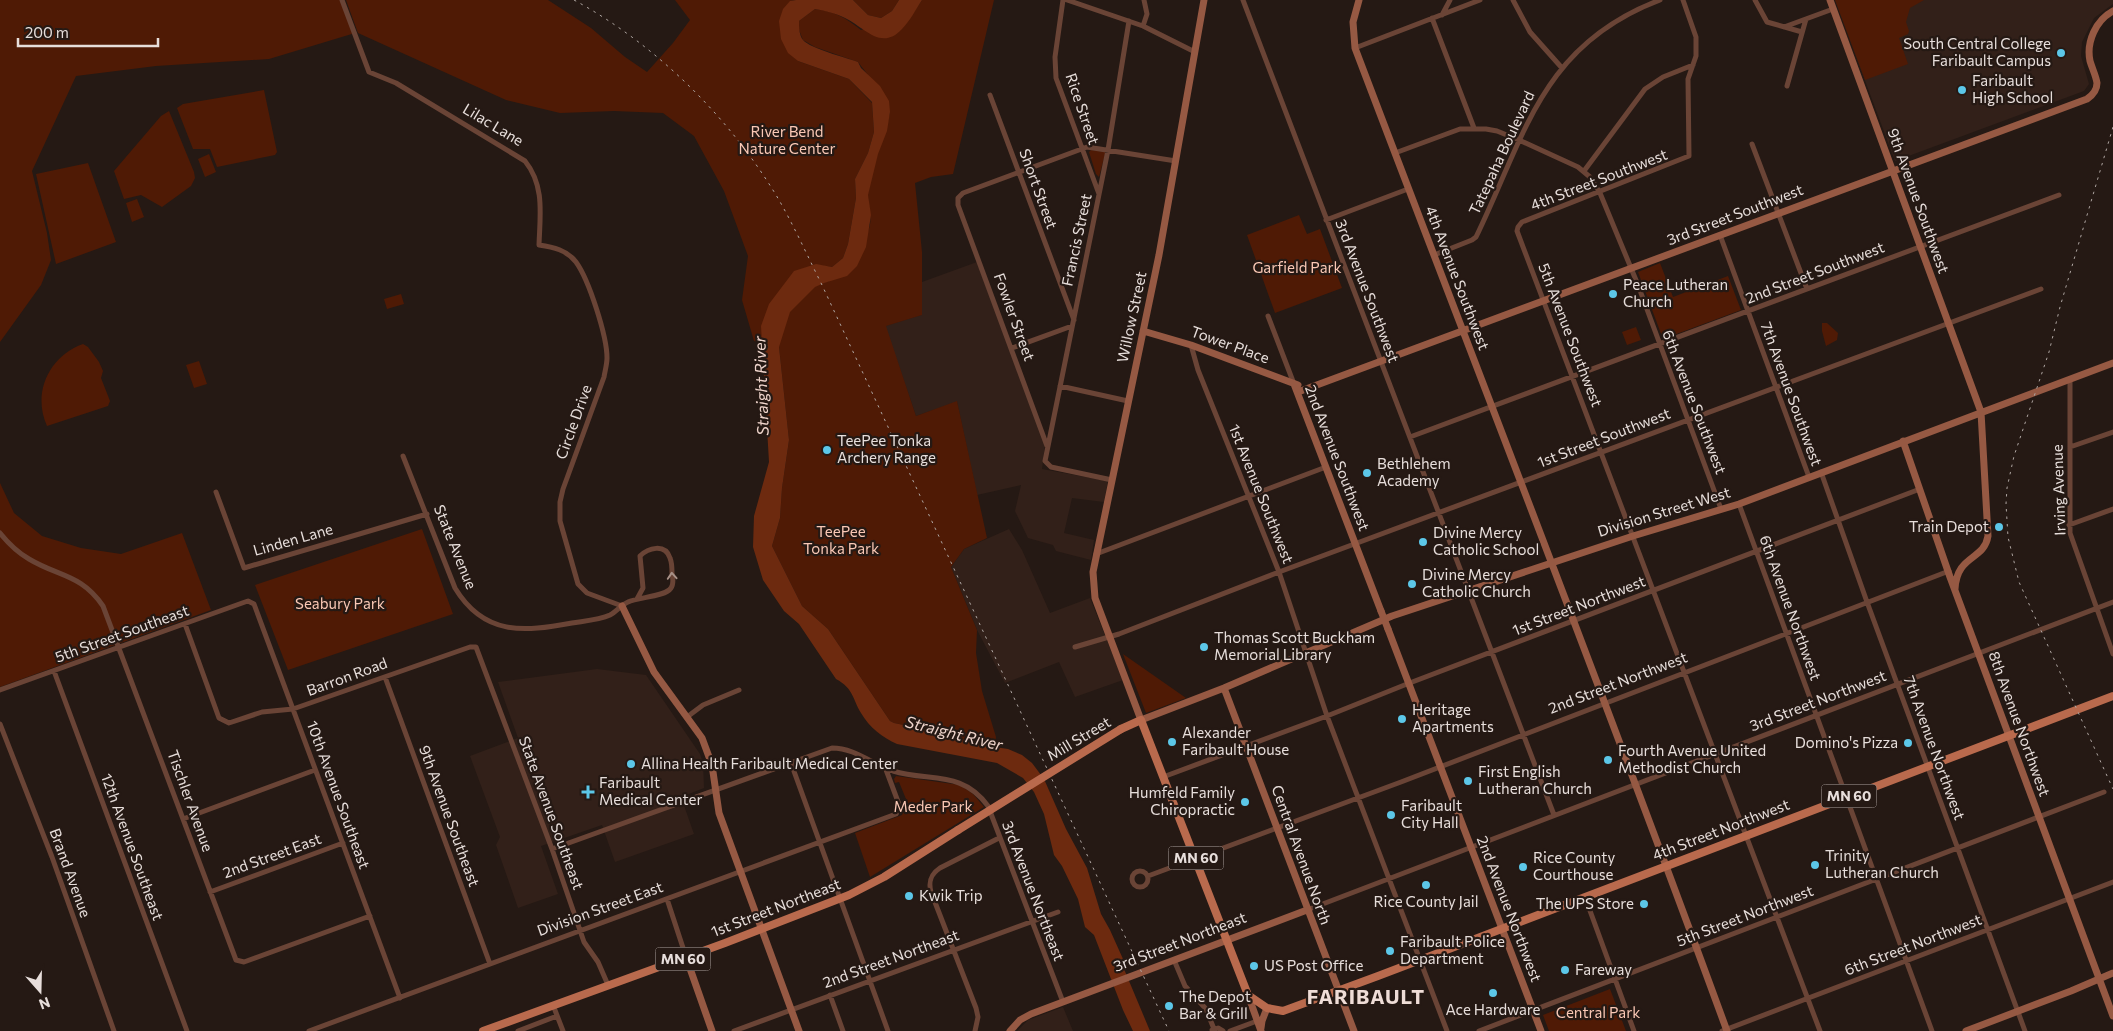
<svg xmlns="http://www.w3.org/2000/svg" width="2113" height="1031" font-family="Commissioner,sans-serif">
	<rect width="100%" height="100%" fill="#251914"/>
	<path fill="#322019" d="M1835,0H2113V4L2094,18L2082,42L2081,56L2089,84L2084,91L1895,161Z
		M977,262L1045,445L1042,469L1108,481L1104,502L1072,498L1064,533L1094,540L1091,560L1056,551L1053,545L1028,538L1015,511L1021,485L977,495L957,402L916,416L885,326L921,315L922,282Z
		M1009,529L1022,550L1050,613L1090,598L1123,680L1075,697L1059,662L1005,683L977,630L951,567L964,549Z
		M597,669L646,675L700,754L703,763L704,788L681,797L694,834L615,862L602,825L541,846L558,894L518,908L496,845L500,837L470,756L518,738L498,682Z
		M1063,1007L1073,1031H1017L1028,1020Z"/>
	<path fill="#4f1a05" d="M0,0H342L355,33L269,59L156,66L76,76L32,171L47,233L51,260L41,285L0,342Z
		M346,0H548L591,28L625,57L647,72L673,43L690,20L675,0H796L790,1L798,61L849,79L872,103L874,132L868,153L855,179L856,198L848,244L843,258L832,267L817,265L828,282C838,269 861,245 868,231C874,218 867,205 868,193C870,167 885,139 890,112L868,75L858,62L815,47L803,40L799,30V21L815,9C834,11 846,18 861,30L914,12L922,0H994L953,174L931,177L915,183L922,252V315L886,326L916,416L957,401L987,538L964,549L951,567L977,630L976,653L982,691L996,737L995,744L989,742L981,745L947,734L894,723L890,721L828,629L802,606L772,546L780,518L782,488L789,440L779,347L754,341L742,300L748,256L724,191L694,136L663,113L614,111L560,113L506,100L358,33Z
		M853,0H899L892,11L881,18L868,15Z
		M1835,0H1924L1910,8L1906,22L1909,31L1908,34L1899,38L1908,64L1865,80Z
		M264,90L277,152L275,155L217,167L210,149H193L177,108L183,104Z
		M169,111L194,172L195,178L191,186L162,207L141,195L124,199L114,171L161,116Z
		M1091,150L1105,152V154L1099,177L1096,174L1089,152Z
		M209,154L216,172L205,177L198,159Z
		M88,163L116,242L56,264L36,174Z
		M137,199L144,217L132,222L126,203Z
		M1299,215L1307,234L1320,229L1342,288L1275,313L1247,235Z
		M1660,263L1673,297L1728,276L1741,310L1663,339L1638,272Z
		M401,294L404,304L387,309L384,299Z
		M1822,323H1827L1838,333L1837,340L1826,346L1822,331Z
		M1636,327L1641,340L1627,345L1622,332Z
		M83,344L88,347L99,362L103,371L101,378L110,401L108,406L47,426C32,393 49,356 83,344Z
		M199,361L207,384L194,388L186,365Z
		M0,483L14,513L42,536L81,548L121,554L182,533L211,610L0,687Z
		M422,529L453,614L288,670L255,585Z
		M1123,654L1186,698L1146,713Z
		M896,776L960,785L973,794L984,807L870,877L855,833L902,815L904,808L902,802L906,799L899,782L895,783L894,779Z
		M1610,989L1626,1031H1549L1543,1015Z"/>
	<path fill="#6d2a0f" d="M796,0H853L868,15L881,18L892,11L899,0H922C916,9 910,21 902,29C881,52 863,26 845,18C835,13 826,11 815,9L799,21C799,27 799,35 803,40C811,49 845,57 858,62L861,68L880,86L889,101L890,112L887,131L878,154L868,195L871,215L866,247L857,266L847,276L824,283L815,287L790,312L779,347L789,440L782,488L780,518L772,546L802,606L828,629L890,721L894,723L947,734L981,745L1008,749L1022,755L1032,763L1044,779L1066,829L1087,868L1101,914L1110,930L1123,959L1121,962L1124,969L1150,1031H1133L1123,1010L1094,935L1085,927L1078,899L1062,866L1054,855L1044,814L1034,792L1023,778L997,763L897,744C883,738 869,727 861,713C852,698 854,689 836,679L799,624L784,611L763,580L753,547L754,516L769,462L761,326L769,304L794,271L816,264L832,267L843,258L848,244L856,198L855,179L868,153L874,132L872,102L849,79L798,61L788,53L781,39L779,21L783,9L790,1Z"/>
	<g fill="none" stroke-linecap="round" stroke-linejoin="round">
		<path stroke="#6a4436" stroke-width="5" d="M342,0L369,72L396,83L525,161C545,186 540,215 539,245C553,247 567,250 576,262C589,280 607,336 607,358C607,364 605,371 604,377L563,489L560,502V521L578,584L587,593L622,606
			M1063,0L1055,57L1056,78L1099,194
			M1067,0L1143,26
			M1144,0L1147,14L1143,26L1195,52
			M1243,0L1554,815
			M1513,0L1530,32L1562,68
			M1683,0L1696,37V56L1688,79L1689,156L1522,222L1518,227L1517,231L1820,1031
			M1755,0L1767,22L1802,32
			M1442,15L1450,0
			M1432,18L1474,128
			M1784,27L1833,9
			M1355,48L1480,0
			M1787,86L1806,19
			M990,95L1074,320
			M1752,144L1807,289
			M1395,153L1460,129H1486L1497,131L1519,140L1578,167L1590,177L1600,193L1638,285L1721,509
			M1584,171L1645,89L1663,77L1693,65
			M1326,220L1408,189
			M1720,235L1809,477
			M1434,255L1472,240L1476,237C1525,136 1541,45 1660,0
			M1268,316L1294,384
			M1191,345L1198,370L1279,572L1327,716L1447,1031
			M1012,348L1072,326
			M2070,379V533L2113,654
			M1060,386L1128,401
			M1410,437L2059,195
			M1047,446L958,205V198L963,193L1087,147L1176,161
			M2070,447L2113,432
			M403,456L455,588C484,636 524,632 572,623C584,621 599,620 610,615C616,612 621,605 628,602C638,597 665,597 671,588C674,584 673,578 672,573C672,569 672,563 670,558C665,543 648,548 640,556L643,588L637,599
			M1821,472L1867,602L2025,1031
			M1112,480L1051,467L1045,461L1108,150L1129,21
			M216,492L244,568L427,514
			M1739,504L1932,1031
			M2069,525L2113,509
			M0,533C8,543 17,552 29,559C59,577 81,574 103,606L236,960L244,962L370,916
			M1096,554L1326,467
			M185,624L219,718L229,723L262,712L293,709L470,647H476L552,849L584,942L598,962L608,985
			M1075,647L1119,634L1279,572L2041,289
			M54,671L187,1031
			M385,677L490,964
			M0,690L245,602L248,601L254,604L400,998
			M687,717L703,705L739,690
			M0,724L52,857L114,1031
			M791,763L888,1031
			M1163,777L1327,716L1407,684L1920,489
			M183,819L315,770
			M552,849L832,748C855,748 872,764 893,771C930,782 962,770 988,806L1063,1002
			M1132 879a8 8 0 1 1 16 0a8 8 0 1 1-16 0Z
			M1148,876L1401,782L1949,571
			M210,892L343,843
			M1585,897L1634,1031
			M667,899L686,957
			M1307,910L2113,602
			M1174,960L1185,986L1206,1009L1214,1029
			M830,995L843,1031
			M553,1005L563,1031
			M1212,1030L1218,1028L1223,1031
			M309,1031L896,814L900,807L885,767
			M518,1031L557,1016
			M734,1031L1058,912
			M975,1031L978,1017L976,1008L931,892C928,881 931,874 940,868L999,838
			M1230,1031L1257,1021
			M1479,1031L2104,792
			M1722,1031L2113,882"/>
		<path stroke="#965943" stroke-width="7" d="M1204,0L1159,255L1093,572L1095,598L1141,720L1224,688L1392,616L1633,536L1739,504L2113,363
			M1359,0L1353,22L1355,48C1479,375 1607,702 1727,1031
			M1830,0L1981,412L1988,536C1984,561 1957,554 1955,589
			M1143,331L1191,345L1298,385
			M1294,384L1381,611
			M1298,392L2087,99C2093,95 2097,90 2097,83C2096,76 2092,68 2090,61C2086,42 2096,20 2113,11
			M1903,441L1950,577L2113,1016
			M622,606L654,672L702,738L712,765L719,813L799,1031
			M1388,629L1541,1031
			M1224,688L1354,1031
			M686,957L712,1031
			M1248,995L1261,1031
			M1261,1028L1262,1021L1267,1008
			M1010,1031L1020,1020L1031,1014L1307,910
			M1966,1031L2071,991L2113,973"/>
		<path stroke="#b96a4d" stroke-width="8" d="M1121,729L1141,720L1248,995L1267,1008L1283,1011L1378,976L2113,696
			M483,1031L725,943L849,895L884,877L958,830"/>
		<path stroke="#afa6a2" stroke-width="1" stroke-dasharray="2.5 5" stroke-linecap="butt" d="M574,0C657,45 731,119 779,200C795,228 808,257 822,285L1169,1031
			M2113,127L2060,307L2049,352L2014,456L2007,488L2006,504L2008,537L2019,582L2113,789"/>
		<path stroke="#965943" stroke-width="7" d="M1381,611L1388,629"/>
		<path stroke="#b96a4d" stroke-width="8" d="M958,830L1121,729"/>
	</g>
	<defs><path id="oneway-chevron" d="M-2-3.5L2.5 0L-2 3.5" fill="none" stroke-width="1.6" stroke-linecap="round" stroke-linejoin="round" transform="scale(1.25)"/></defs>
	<use stroke="#a89188" href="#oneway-chevron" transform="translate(672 576) rotate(-94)"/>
	<g fill="#5cc7e8" stroke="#251914" stroke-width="2">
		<circle cx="2061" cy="53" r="5"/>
		<circle cx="1962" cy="90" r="5"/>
		<circle cx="1613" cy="294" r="5"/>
		<circle cx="827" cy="450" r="5"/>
		<circle cx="1367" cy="473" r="5"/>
		<circle cx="1999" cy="527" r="5"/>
		<circle cx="1423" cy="542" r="5"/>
		<circle cx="1412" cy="584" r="5"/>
		<circle cx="1204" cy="647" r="5"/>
		<circle cx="1402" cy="719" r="5"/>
		<circle cx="1172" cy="742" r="5"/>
		<circle cx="1908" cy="743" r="5"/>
		<circle cx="1608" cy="760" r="5"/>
		<circle cx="631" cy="764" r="5"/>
		<circle cx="1468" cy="781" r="5"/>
		<path d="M585.5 784.5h5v5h5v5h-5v5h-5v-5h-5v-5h5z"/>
		<circle cx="1245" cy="802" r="5"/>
		<circle cx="1391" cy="815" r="5"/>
		<circle cx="1815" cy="865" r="5"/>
		<circle cx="1523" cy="867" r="5"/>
		<circle cx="1426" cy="885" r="5"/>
		<circle cx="909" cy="896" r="5"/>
		<circle cx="1644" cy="904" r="5"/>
		<circle cx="1390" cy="951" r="5"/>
		<circle cx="1254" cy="966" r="5"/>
		<circle cx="1565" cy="970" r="5"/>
		<circle cx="1493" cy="993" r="5"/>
		<circle cx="1169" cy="1006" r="5"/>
	</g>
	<g text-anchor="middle" stroke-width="4.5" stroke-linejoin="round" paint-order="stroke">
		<g fill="#251914" stroke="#ada39f" stroke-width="1">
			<rect x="1821.5" y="784.5" width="55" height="23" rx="4"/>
			<rect x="1168.5" y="846.5" width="55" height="23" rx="4"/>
			<rect x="655.5" y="947.5" width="55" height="23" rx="4"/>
		</g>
		<g font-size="14" font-weight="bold" fill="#e7dedb">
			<text x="1849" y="801">MN 60</text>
			<text x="1196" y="863">MN 60</text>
			<text x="683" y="964">MN 60</text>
		</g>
		<g font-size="15" fill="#e7dedb" stroke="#251914" text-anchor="start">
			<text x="2051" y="49" text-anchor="end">South Central College<tspan x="2051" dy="17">Faribault Campus</tspan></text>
			<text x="1972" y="86">Faribault<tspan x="1972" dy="17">High School</tspan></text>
			<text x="1623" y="290">Peace Lutheran<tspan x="1623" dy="17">Church</tspan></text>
			<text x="837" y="446">TeePee Tonka<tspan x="837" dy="17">Archery Range</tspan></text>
			<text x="1377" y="469">Bethlehem<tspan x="1377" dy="17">Academy</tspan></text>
			<text x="1989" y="532" text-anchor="end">Train Depot</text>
			<text x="1433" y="538">Divine Mercy<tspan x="1433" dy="17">Catholic School</tspan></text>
			<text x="1422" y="580">Divine Mercy<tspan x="1422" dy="17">Catholic Church</tspan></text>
			<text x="1214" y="643">Thomas Scott Buckham<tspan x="1214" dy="17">Memorial Library</tspan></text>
			<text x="1412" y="715">Heritage<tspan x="1412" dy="17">Apartments</tspan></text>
			<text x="1182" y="738">Alexander<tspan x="1182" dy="17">Faribault House</tspan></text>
			<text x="1898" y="748" text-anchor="end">Domino's Pizza</text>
			<text x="1618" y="756">Fourth Avenue United<tspan x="1618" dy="17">Methodist Church</tspan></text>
			<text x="641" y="769">Allina Health Faribault Medical Center</text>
			<text x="1478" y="777">First English<tspan x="1478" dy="17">Lutheran Church</tspan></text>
			<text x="599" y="788">Faribault<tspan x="599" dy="17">Medical Center</tspan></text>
			<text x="1235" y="798" text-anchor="end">Humfeld Family<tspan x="1235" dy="17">Chiropractic</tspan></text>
			<text x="1401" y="811">Faribault<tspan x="1401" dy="17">City Hall</tspan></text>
			<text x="1825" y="861">Trinity<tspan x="1825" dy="17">Lutheran Church</tspan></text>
			<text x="1533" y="863">Rice County<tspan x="1533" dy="17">Courthouse</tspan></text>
			<text x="919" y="901">Kwik Trip</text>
			<text x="1426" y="907" text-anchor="middle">Rice County Jail</text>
			<text x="1634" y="909" text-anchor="end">The UPS Store</text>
			<text x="1400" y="947">Faribault Police<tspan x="1400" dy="17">Department</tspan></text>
			<text x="1264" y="971">US Post Office</text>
			<text x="1575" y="975">Fareway</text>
			<text x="1179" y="1002">The Depot<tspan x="1179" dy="17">Bar &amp; Grill</tspan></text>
			<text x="1493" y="1015" text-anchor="middle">Ace Hardware</text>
		</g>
		<g font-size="15" fill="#e7dedb" stroke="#251914">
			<text transform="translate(1082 109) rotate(71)" y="5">Rice Street</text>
			<text transform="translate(493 125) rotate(31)" y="5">Lilac Lane</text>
			<text transform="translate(1502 153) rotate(-65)" y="5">Tatepaha Boulevard</text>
			<text transform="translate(1599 180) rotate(-21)" y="5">4th Street Southwest</text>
			<text transform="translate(1038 189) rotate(70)" y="5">Short Street</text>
			<text transform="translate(1918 201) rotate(70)" y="5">9th Avenue Southwest</text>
			<text transform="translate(1735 215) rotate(-21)" y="5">3rd Street Southwest</text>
			<text transform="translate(1077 240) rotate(-78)" y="5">Francis Street</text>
			<text transform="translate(1815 273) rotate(-21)" y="5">2nd Street Southwest</text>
			<text transform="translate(1457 278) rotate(69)" y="5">4th Avenue Southwest</text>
			<text transform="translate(1367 291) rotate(69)" y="5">3rd Avenue Southwest</text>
			<text transform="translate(1014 317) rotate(70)" y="5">Fowler Street</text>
			<text transform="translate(1132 317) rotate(-78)" y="5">Willow Street</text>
			<text transform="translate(1570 335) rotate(69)" y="5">5th Avenue Southwest</text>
			<text transform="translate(1230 345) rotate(20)" y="5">Tower Place</text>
			<text transform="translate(1791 394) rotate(70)" y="5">7th Avenue Southwest</text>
			<text transform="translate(1694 402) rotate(69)" y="5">6th Avenue Southwest</text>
			<text transform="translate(574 422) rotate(-70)" y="5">Circle Drive</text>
			<text transform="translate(1604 438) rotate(-21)" y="5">1st Street Southwest</text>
			<text transform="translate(1337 458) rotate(69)" y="5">2nd Avenue Southwest</text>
			<text transform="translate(2059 490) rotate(-92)" y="5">Irving Avenue</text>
			<text transform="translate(1261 494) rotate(68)" y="5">1st Avenue Southwest</text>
			<text transform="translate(1664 512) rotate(-17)" y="5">Division Street West</text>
			<text transform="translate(293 540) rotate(-16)" y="5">Linden Lane</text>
			<text transform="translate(455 547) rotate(68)" y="5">State Avenue</text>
			<text transform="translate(1579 606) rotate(-21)" y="5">1st Street Northwest</text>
			<text transform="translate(1790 608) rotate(70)" y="5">6th Avenue Northwest</text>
			<text transform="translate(122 634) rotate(-20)" y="5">5th Street Southeast</text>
			<text transform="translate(347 677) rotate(-20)" y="5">Barron Road</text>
			<text transform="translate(1618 683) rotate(-21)" y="5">2nd Street Northwest</text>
			<text transform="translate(1818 701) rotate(-21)" y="5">3rd Street Northwest</text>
			<text transform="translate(2019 724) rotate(70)" y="5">8th Avenue Northwest</text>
			<text transform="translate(1079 739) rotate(-31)" y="5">Mill Street</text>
			<text transform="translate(1934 748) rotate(70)" y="5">7th Avenue Northwest</text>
			<text transform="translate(338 795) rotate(70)" y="5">10th Avenue Southeast</text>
			<text transform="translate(190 801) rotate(70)" y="5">Tischler Avenue</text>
			<text transform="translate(551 813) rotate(70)" y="5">State Avenue Southeast</text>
			<text transform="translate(449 816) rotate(70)" y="5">9th Avenue Southeast</text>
			<text transform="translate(1721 830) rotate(-21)" y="5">4th Street Northwest</text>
			<text transform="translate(132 847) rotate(70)" y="5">12th Avenue Southeast</text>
			<text transform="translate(1301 855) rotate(70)" y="5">Central Avenue North</text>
			<text transform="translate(272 856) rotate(-20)" y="5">2nd Street East</text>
			<text transform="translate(70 873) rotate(70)" y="5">Brand Avenue</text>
			<text transform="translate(1033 891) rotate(69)" y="5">3rd Avenue Northeast</text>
			<text transform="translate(776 908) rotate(-21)" y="5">1st Street Northeast</text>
			<text transform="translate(600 909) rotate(-20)" y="5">Division Street East</text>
			<text transform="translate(1509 909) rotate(69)" y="5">2nd Avenue Northwest</text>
			<text transform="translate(1745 916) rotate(-21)" y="5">5th Street Northwest</text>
			<text transform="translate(1180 942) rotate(-21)" y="5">3rd Street Northeast</text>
			<text transform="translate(1913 945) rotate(-21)" y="5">6th Street Northwest</text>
			<text transform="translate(891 959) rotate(-20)" y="5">2nd Street Northeast</text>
		</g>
		<g font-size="15" fill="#fac8b5" stroke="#251914">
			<text x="787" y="137">River Bend<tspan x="787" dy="17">Nature Center</tspan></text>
			<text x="1297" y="273">Garfield Park</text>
			<text x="841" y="537">TeePee<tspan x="841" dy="17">Tonka Park</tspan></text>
			<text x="340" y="609">Seabury Park</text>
			<text x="933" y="812">Meder Park</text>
			<text x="1598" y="1018">Central Park</text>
		</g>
		<g font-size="16" font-style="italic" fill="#eed4cb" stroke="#251914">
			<text transform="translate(761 386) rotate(-92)" y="6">Straight River</text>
			<text transform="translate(954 733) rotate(14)" y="6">Straight River</text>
		</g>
		<g font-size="20" font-weight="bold" letter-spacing="1" fill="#efddd7" stroke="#251914">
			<text x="1366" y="1004">FARIBAULT</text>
		</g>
	</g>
	<g transform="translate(40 991) rotate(160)" stroke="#251914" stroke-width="4" paint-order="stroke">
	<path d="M0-4L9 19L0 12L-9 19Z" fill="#e7dedb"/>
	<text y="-8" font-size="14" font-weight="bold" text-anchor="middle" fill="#e7dedb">N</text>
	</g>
	<path d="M18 38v8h140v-8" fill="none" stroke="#e7dedb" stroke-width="2.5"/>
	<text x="25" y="38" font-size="15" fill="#e7dedb" stroke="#251914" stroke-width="4" paint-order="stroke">200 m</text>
</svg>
